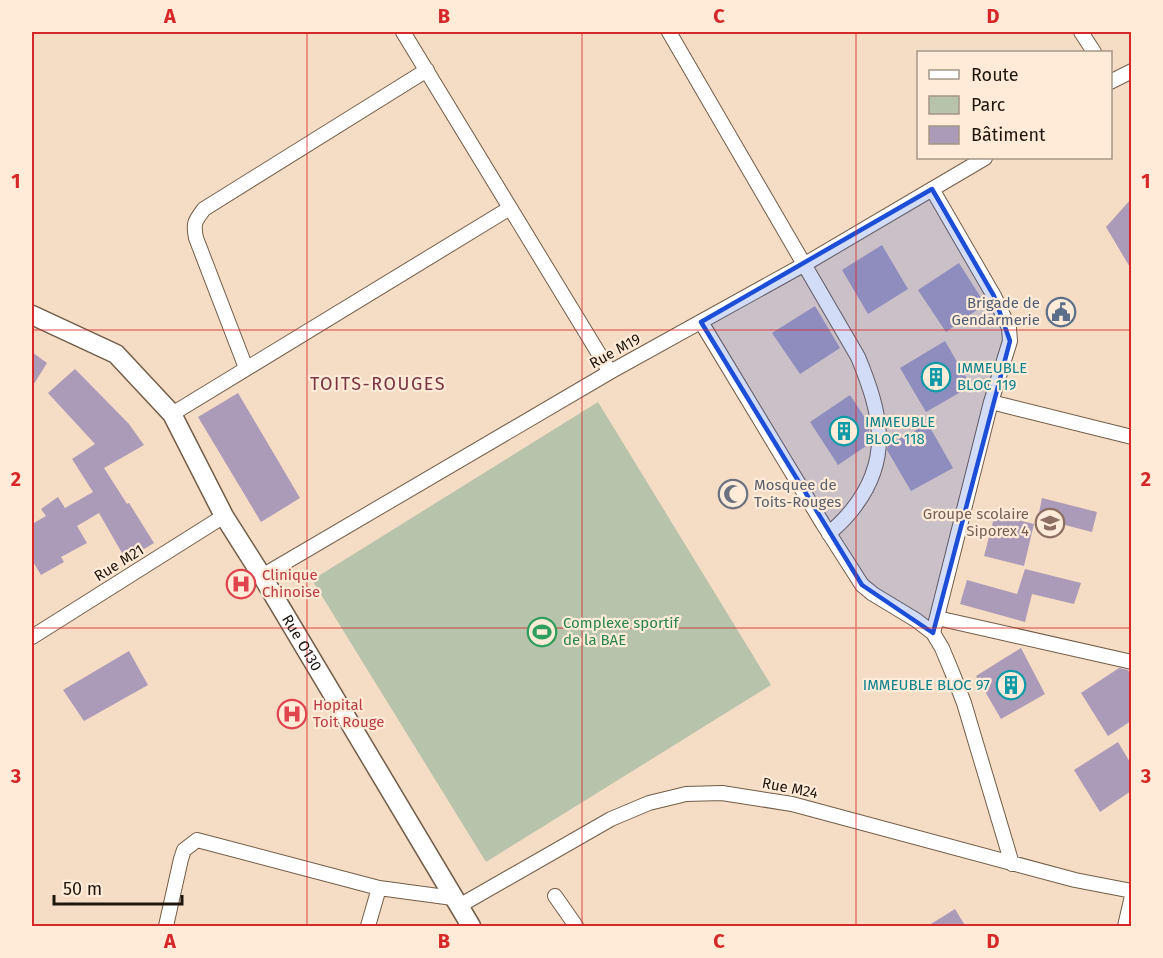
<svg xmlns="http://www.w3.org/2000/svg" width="1163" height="958" font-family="'Fira Sans',sans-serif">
	<rect width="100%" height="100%" fill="#f5dcc4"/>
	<path fill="#b7c3ab" d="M598,402L771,685L486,862L312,580Z"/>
	<path fill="#ac9bb8" d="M1131,199V269L1106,227Z
		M882,245L908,289L868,314L842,270Z
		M959,263L985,304L946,332L918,290Z
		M815,306L840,348L800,374L772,333Z
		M945,341L971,386L926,412L900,368Z
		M32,352L47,363L32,387Z
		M75,369L129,424L144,445L104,468L127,504L129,503L154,543L126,560L99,513L77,526L87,543L61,557L64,562L41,575L32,560V524L46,516L41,509L58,497L65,508L93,492L72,459L95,444L48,393Z
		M238,393L300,498L261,522L198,417Z
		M850,395L869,424V444L838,465L810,422Z
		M928,424L953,468L911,491L887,450L888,445Z
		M1042,498L1097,512L1092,532L1038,518Z
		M995,514L1034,524L1024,566L984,556Z
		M1025,569L1081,583L1074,604L1032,594L1025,622L960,604L967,580L1017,594Z
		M1021,648L1045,694L1001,719L976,676Z
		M129,651L148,685L84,721L63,690Z
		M1119,668L1128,670L1131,676V721L1108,736L1081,693Z
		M1118,742L1131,764V791L1100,812L1074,770Z
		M955,909L966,927H926Z"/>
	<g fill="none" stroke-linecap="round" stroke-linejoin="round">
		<g stroke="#725d48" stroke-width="16">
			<path id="minor" d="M403,32L610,372
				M669,32L858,357C881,413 893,459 852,510C845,519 837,526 829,534
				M1081,32L1094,52
				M1110,82L1132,71
				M932,189L994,296L1009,328L1010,341L991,402L933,633
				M701,322L823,524L862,585L873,594L916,620L933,633L942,648L952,672L964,703L1012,864
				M246,368L196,238C193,223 195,221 204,209L427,70
				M991,402L1132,437
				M172,414L510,208
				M262,576L610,372L805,264L985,158
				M937,618L1132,662
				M32,637L224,516
				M379,888L453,898
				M555,896L576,926
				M459,906L611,819L649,803L686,794L722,793L792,804L1075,880L1132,891
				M166,926L181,859L184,850L197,840L379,888L368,926
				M1125,926L1132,896"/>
		</g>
		<g stroke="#725d48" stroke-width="21">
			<g id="tertiary">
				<path id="s1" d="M32,315L116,354L172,414L224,516L262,576L471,926"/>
			</g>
		</g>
		<use href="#minor" stroke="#fff" stroke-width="14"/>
		<use href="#tertiary" stroke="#fff" stroke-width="18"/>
	</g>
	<path fill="#1d4ed8" fill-opacity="0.2" stroke="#1d4ed8" stroke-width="4.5" stroke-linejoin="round" d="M932,189L994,296L1010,341L933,633L862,585L701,322Z"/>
	<path fill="none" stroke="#d62828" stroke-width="1.5" stroke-opacity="0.55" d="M307,32V926M582,32V926M856,32V926M32,330H1132M32,628H1132"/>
	<defs>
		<g id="civic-ring" transform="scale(1.5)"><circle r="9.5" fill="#ffebd7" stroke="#5c6f8a" stroke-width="1.5"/><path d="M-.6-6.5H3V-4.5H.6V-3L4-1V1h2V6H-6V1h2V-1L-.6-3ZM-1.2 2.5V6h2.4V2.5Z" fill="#5c6f8a"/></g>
		<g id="building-ring" transform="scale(1.5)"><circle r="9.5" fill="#ffebd7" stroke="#0f9aa8" stroke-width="1.5"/><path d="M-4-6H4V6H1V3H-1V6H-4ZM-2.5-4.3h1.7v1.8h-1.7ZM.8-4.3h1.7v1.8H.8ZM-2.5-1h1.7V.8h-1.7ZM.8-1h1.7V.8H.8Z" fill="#0f9aa8"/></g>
		<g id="mosque-ring" transform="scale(1.5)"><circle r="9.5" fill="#ffebd7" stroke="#6b7280" stroke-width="1.5"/><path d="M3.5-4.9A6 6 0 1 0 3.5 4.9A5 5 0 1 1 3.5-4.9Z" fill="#6b7280"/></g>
		<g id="school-ring" transform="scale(1.5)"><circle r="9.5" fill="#ffebd7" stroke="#8d6e63" stroke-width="1.5"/><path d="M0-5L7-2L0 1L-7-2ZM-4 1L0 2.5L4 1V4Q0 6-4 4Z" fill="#8d6e63"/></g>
		<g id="hospital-ring" transform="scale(1.5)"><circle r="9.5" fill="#ffebd7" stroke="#e0444e" stroke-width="1.5"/><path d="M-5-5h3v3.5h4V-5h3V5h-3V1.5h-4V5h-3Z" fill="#e0444e"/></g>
		<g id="stadium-ring" transform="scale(1.5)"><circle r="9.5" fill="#ffebd7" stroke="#2e9e5b" stroke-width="1.5"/><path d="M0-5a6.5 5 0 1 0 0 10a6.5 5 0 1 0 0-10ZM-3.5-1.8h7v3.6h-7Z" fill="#2e9e5b"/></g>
	</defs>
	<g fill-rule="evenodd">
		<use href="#civic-ring" x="1061" y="312"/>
		<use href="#building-ring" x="936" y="377"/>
		<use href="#building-ring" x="844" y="431"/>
		<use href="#mosque-ring" x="733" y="494"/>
		<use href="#school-ring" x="1050" y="523"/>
		<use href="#hospital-ring" x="241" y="584"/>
		<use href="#stadium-ring" x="542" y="632"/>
		<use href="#building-ring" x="1011" y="685"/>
		<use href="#hospital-ring" x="292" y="714"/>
	</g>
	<g text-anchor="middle" stroke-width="4.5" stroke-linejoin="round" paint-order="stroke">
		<g font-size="15" fill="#4e5e75" stroke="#ffebd7" text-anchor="end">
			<text x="1040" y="308">Brigade de<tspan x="1040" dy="17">Gendarmerie</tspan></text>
		</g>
		<g font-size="15" fill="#1f160e" stroke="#ffebd7">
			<text transform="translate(615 351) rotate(-29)" y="5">Rue M19</text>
			<text transform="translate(119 563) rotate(-32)" y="5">Rue M21</text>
			<text dy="5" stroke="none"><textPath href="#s1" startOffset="438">Rue O130</textPath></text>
			<text transform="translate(790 788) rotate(11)" y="5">Rue M24</text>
		</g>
		<g font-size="15" fill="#0d838f" stroke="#ffebd7" text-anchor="start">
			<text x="957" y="373">IMMEUBLE<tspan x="957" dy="17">BLOC 119</tspan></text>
			<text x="865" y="427">IMMEUBLE<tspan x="865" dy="17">BLOC 118</tspan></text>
			<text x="990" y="690" text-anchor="end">IMMEUBLE BLOC 97</text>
		</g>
		<g font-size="15" fill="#5b616d" stroke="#ffebd7" text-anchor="start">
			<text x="754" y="490">Mosquee de<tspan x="754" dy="17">Toits-Rouges</tspan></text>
		</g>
		<g font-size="15" fill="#785e54" stroke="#ffebd7" text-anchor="end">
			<text x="1029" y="519">Groupe scolaire<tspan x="1029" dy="17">Siporex 4</tspan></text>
		</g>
		<g font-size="15" fill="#be3a42" stroke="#ffebd7" text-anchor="start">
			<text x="262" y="580">Clinique<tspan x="262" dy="17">Chinoise</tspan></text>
			<text x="313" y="710">Hopital<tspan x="313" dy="17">Toit Rouge</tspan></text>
		</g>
		<g font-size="15" fill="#27864d" stroke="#ffebd7" text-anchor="start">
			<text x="563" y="628">Complexe sportif<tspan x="563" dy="17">de la BAE</tspan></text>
		</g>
		<g font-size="18" letter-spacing="1.5" fill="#7b3442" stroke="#ffebd7">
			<text x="378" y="390">TOITS-ROUGES</text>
		</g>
	</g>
	<rect width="1163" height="958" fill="none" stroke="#ffebd7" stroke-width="66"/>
	<rect x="917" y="51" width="195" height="108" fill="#ffebd7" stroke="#a59687" stroke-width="1.5"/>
	<rect x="929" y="70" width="30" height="9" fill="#ffffff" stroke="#a59687" stroke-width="1.5"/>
	<text x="971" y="81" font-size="18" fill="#1f160e">Route</text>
	<rect x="929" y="96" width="30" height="18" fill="#b7c3ab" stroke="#a59687" stroke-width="1.5"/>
	<text x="971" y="111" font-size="18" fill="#1f160e">Parc</text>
	<rect x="929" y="126" width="30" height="18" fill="#ac9bb8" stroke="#a59687" stroke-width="1.5"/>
	<text x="971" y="141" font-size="18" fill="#1f160e">Bâtiment</text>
	<path d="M54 895v9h128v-9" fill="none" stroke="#1f160e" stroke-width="3"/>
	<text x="63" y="895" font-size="18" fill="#1f160e" stroke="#ffebd7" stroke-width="4.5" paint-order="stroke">50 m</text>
	<rect x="33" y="33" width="1097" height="892" fill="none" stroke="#d62828" stroke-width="2"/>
	<g font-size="20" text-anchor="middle" font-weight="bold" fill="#d62828">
		<text x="170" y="23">A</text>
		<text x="444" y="23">B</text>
		<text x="719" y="23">C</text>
		<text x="993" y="23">D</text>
		<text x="16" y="188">1</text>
		<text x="1146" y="188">1</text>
		<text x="16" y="486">2</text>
		<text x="1146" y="486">2</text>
		<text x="16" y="783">3</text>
		<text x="1146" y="783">3</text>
		<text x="170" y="948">A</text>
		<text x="444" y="948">B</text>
		<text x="719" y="948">C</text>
		<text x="993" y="948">D</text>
	</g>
</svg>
